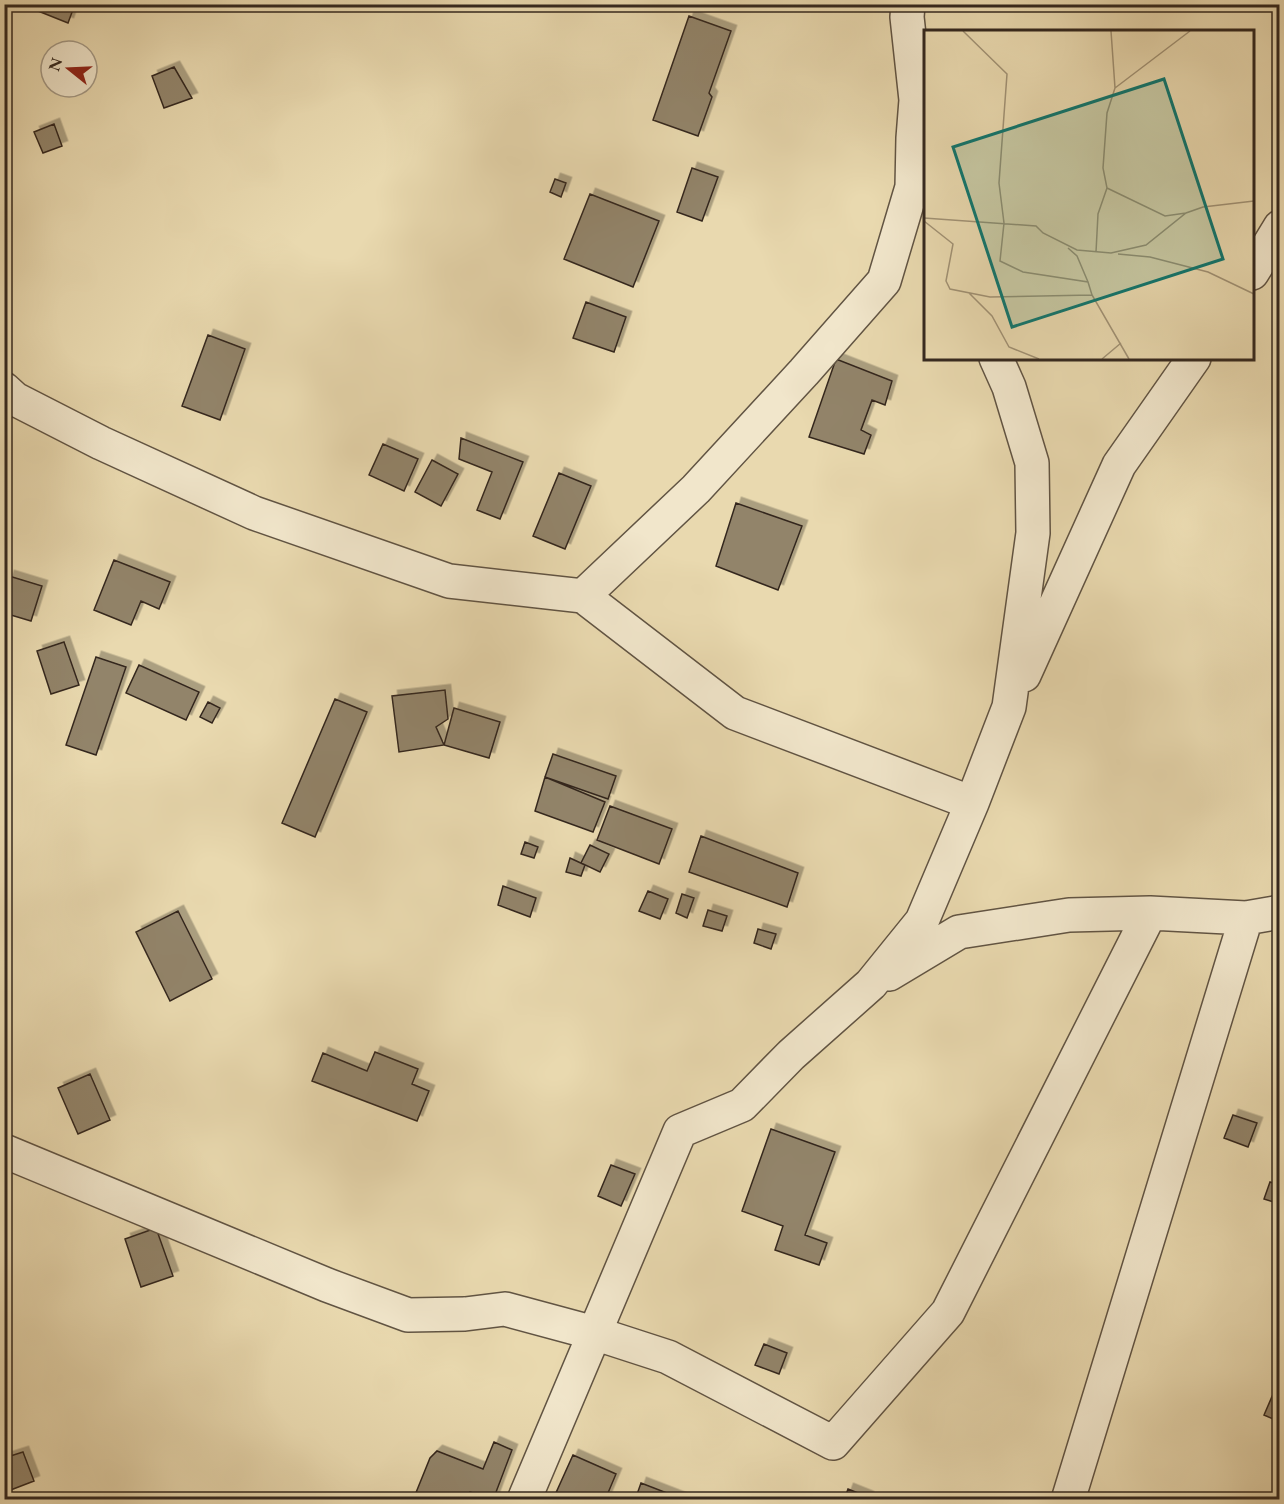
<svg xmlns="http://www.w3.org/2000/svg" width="1284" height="1504" font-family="'EB Garamond',serif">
	<defs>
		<filter id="shadow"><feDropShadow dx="5.5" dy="-5.5" stdDeviation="0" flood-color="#0004"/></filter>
	</defs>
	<rect width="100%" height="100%" fill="#e9d9af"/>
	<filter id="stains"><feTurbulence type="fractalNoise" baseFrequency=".00333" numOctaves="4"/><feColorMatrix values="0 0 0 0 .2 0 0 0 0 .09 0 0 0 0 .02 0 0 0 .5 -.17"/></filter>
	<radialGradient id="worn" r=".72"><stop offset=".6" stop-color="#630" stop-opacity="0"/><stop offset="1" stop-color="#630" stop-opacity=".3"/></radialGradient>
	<path fill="#92846a" stroke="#34281f" stroke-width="1.5" filter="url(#shadow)" d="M34,4H75L68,23L33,9Z
		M689,16L731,31L709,93L712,97L698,136L653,120Z
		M174,67L192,98L164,108L152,76Z
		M54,124L62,146L43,153L34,132Z
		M692,168L718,177L702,221L677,212Z
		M555,179L566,183L561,197L550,192Z
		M590,194L659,221L633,287L564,259Z
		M586,302L626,317L614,352L573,338Z
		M208,335L245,349L220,420L182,406Z
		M836,359L892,381L885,405L872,400L861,430L871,435L864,454L809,437Z
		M461,438L523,462L500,519L477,510L492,472L459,459Z
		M383,444L418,459L404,491L369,475Z
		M432,460L458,474L441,506L415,492Z
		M559,473L591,486L565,549L533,536Z
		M736,503L802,526L778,590L716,566Z
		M114,560L170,582L159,609L141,601L131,625L94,610Z
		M9,576L42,586L31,621L4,613V592Z
		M64,642L79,685L51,694L37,651Z
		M96,657L126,667L96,755L66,745Z
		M139,665L199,692L186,720L126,693Z
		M445,690L448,719L436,727L444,745L399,752L392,696Z
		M335,699L367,712L315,837L282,823Z
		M208,702L220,708L212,723L200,717Z
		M454,708L500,722L489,758L444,745Z
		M553,754L616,776L608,799L545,777Z
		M545,777L605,802L593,832L535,811Z
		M610,806L672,829L659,864L597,840Z
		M701,836L798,873L787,907L689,872Z
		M525,842L538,847L534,858L521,854Z
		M590,845L609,854L600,872L581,863Z
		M570,858L585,865L581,876L566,872Z
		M503,886L536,898L530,917L498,905Z
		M648,891L668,899L660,919L639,911Z
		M682,894L694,898L687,918L676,913Z
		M708,910L727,916L722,931L703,926Z
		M178,911L212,979L170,1001L136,932Z
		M758,929L776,934L771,949L754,943Z
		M375,1052L418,1069L412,1084L429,1091L417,1121L312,1081L323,1053L367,1071Z
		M90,1074L110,1120L78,1134L58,1088Z
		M1233,1115L1257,1123L1248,1147L1224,1138Z
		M771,1129L835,1152L805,1235L827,1243L819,1265L775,1250L783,1226L742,1211Z
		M611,1165L635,1174L621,1206L598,1196Z
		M1270,1182L1280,1185V1204L1264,1199Z
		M156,1228L173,1276L141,1287L125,1239Z
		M764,1344L787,1353L779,1374L755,1365Z
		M1280,1378V1422L1264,1415Z
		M494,1442L512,1450L493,1500L470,1492L467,1500H413L430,1458L437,1451L483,1469Z
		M23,1452L34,1481L8,1491L4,1483V1458Z
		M573,1455L616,1474L605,1500H565L555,1495Z
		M641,1483L685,1500H635Z
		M848,1489L868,1497L867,1500H844Z"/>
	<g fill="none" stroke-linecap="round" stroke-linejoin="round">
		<g stroke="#615443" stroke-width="36">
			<path id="minor" d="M908,4L907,17L916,100L913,138L925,156
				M1252,273L1280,227
				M4,389L15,399L101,443L254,513L449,581L583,596L735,713L972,803
				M583,596L696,489L804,372L884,281L912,187L913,138
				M1024,675L1119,465L1194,358
				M889,974L959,932L1069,915L1150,913
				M4,1151L327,1285L408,1315L465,1314L505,1309L594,1333L668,1357L833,1443L948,1312L1150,913L1246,918L1280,912
				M524,1500L680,1131L742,1105L791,1055L871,984L922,921L972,803L1009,707L1033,533L1032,463L1009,387L996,358
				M1068,1500L1246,918"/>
		</g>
		<use href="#minor" stroke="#f1e6cb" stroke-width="33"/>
	</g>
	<g transform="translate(924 30)">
		<rect width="330" height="330" fill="#e9d9af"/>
		<path fill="none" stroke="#a19275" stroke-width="1.5" d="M39,1L83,44L75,153L80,193L76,231L99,242L164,252L168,265L205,329M191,58L266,1M183,158L241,186L262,183M0,188L112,196L119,203L153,220L187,223L222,215L262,183L279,177L330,171M0,191L29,214L22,251L26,259L66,267L168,265M144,218L153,226L164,252M172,222L174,184L183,158L179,138L183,83L191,58L187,1M194,224L226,227L284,242L330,264M45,263L68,286L85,317L115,329M178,329L197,313"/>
		<path fill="#0f766e" fill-opacity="0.15" stroke="#0f766e" stroke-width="3" d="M240,49L299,229L88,297L29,117Z"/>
		<rect width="330" height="330" fill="none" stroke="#34281f" stroke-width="3"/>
	</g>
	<rect width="1284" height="1504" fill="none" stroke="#e9d9af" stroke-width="24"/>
	<rect x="6" y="6" width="1272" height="1492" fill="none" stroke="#34281f" stroke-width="3"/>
	<rect x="12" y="12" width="1260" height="1480" fill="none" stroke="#34281f" stroke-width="1.5"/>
	<g transform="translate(69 69) rotate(288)"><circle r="28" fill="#f1e6cb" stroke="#a59a86" stroke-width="1.5"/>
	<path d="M0-4.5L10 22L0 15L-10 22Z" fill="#8f2418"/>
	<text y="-9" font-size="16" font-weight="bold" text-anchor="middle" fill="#34281f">N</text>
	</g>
	<rect width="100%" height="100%" filter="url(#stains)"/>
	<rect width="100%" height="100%" fill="url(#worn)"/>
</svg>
